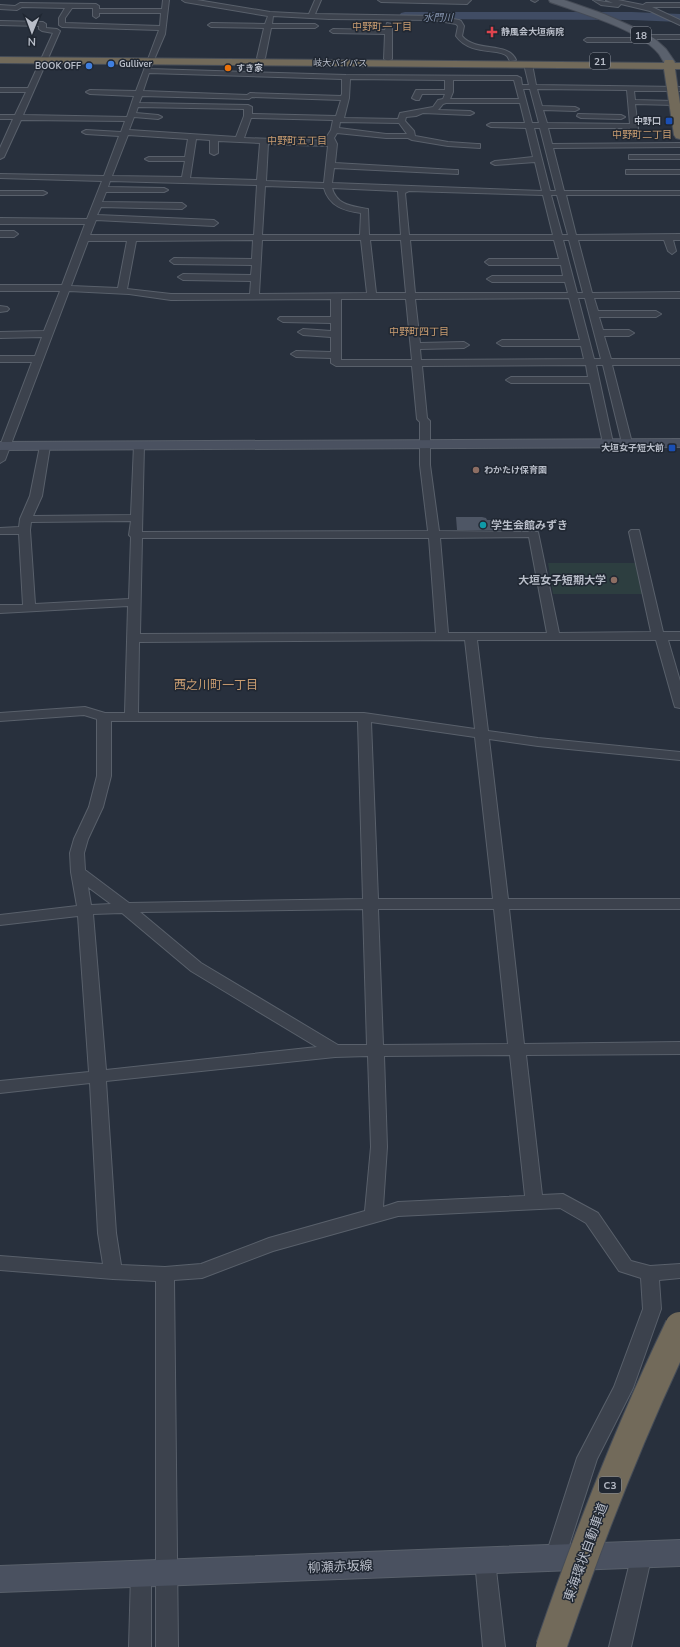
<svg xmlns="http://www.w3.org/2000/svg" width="680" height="1647" font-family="'Nunito Sans','Noto Sans JP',sans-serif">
	<rect width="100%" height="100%" fill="#28303d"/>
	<path fill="#2d3e40" d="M548,563H639L647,594H553Z"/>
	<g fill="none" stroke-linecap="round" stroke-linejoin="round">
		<path fill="#404c64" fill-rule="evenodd" d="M405,12H632L680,14V22L632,20L401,19L399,16L401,13Z"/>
	</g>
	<path fill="#4e5665" d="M456,517H482L486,518L487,520H523L525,530H457Z"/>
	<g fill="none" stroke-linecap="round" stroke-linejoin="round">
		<g stroke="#59606b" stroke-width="2">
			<path id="street" d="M163,0H169L165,34L150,69L346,75L517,76L521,78L522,85H529L524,64L528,62L532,64L536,85L680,87V91H634L635,100L674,101L678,103L674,105L635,104L639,136L638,138H632L630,128H548L552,144L680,143V147L553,148L564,191H680V195H566L576,235L680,234V240H673L676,251L672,254L668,251L664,240H578L592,293L680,292V298H594L598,311H656L661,314L656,317H599L603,330H629L634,333L629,336H604L611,359H680V365H612L632,443L631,445H623L622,443L603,365H596L613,443L608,446L603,443L590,383H511L506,380L511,377H588L586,365L422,366L427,418L430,421V465L439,531L538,532L559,633L651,632L629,532L631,530H639L663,632H680V640H668L680,681V708L675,707L674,704L656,640H477L488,731L538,738L680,752V760L538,746L489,739L508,899H680V909H509L524,1044L680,1042V1054L526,1055L542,1195L563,1194L598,1213L631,1261L650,1266L680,1264V1278L659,1280L661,1309L633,1388L597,1459L565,1558L562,1565L555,1567L548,1565L545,1558L577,1458L614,1387L643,1309L641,1278L619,1271L586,1223L560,1208L398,1216L273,1251L202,1278L174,1280L178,1647H156V1281L113,1279L0,1270V1256L103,1264L98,1233L90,1083L0,1093V1081L89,1072L78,916L0,925V915L77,906L71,872L70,853L74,839L89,807L97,776V719L84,715L0,721V713L85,707L105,713H125L128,606L0,613V605H23L19,534H0V528L19,527L20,519L30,496L40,446L45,443L50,446L42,496L33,516L131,515L134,445L139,442L144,445L142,532L428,531L420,465V422L417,419L412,366H336L331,363V358L296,357L291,354L296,351L331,352V337L303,335L298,332L303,329L331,331V323L283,322L278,319L280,317H331V299L171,300L129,294L69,291L5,460L0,463V446L32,362H0V356H35L42,337L0,338V332L44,331L60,291H0V285H62L85,224H0V218L87,219L102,181L0,178V174L104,176L119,136L86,134L82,132L86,130L121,132L125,121L21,120L4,157L0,159V148L13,119H0V115H15L26,92H0V88H28L53,33L42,31L39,29V26L0,25V21L43,22L46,24V28L57,29L60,31L23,115L127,117L134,96L90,94L86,92L90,90L136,91L159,30L62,27L59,25V18L65,8L22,7L17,10L0,9V5L15,6L20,3L96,4L99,6V9H162ZM72,8H93V16L96,18L99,16V13H161L160,26L65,23V18ZM149,73L342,79V94L341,96L250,93L247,95L143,91ZM350,79L445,80V90H416L412,98L416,100H419L422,94H445L443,99L438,100L433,107L400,113L398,119L344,118L349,98ZM453,80H514L519,99H450L453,92ZM523,89H530L539,123H532ZM537,89L627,90L630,124L547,123L543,110L575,111L579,109L575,107L542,106ZM142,96L249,99L252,97L341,100L336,116L252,114V107L248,105L139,103ZM446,103H520L525,123H491L487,125L491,127L526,128L533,157L495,161L491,163L495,165L535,162L542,191L332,183L334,168L458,174V170H455L335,163L337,144L334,138L337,133L386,138H408L412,140L448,146L480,148V144H477L448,142L415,136L414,131L405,121L406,117L416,116L423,113L470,115L474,113L470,111L438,110L443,104ZM138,107L244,109V116L236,137L129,130L134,117L158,119L162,117L158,115L136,113ZM251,118L333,120L331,130L326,138L327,141L244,138ZM340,122L399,123L407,134H386L339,128ZM534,128H540L556,191H550ZM128,135L188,139L185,157H149L145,159L149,161H185L182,177L112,176ZM196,139L210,140V153L214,155L218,153V141L260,143L257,180L190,178ZM268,144L328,146L324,183L266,181ZM110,181L257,185L254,235H90L96,220L214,226L218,223L214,220L97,215L101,207L182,209L186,206L182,203L102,202L106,192H164L168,190L164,188L108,187ZM265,186L324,188C329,206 344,211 361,213L360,235H262ZM332,188L398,191L401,235H369L368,209C353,206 337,206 332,188ZM409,191L543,195L553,235H409L405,193ZM551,195H557L568,235H562ZM253,240L252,259L174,258L170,261L174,264L252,265L251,275L183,274L178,277L183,280L251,281L250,294H171L127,289L136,241ZM262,240H361L367,293L259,294ZM370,240H401L406,293H376ZM410,240H554L559,259H489L485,262L489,265H561L563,276H492L487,279L492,282H565L568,293H415ZM563,240H569L583,293H577ZM88,241H127L118,288L71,286ZM569,298L580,340H502L497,343L502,346H581L584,359L421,360L420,349L464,348L469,345L464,342L420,343L415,299ZM578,298H585L601,359H594ZM341,299H406L412,360H341ZM131,521L129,535L131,537L129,599L35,604L30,530L31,522ZM529,537L547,633H448L440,538ZM142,538H429L436,633L140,634ZM465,640L475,729L364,713H138L139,642ZM111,721H358L363,899L129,903L85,870L84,853L88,839L103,807L111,776ZM371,722L475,737L493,899H378ZM88,887L111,904L91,905ZM363,909L367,1045H338L201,963L140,912ZM378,909H494L508,1044L383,1045ZM122,913L191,971L317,1047L106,1070L93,914ZM510,1055L525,1196L398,1202L383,1207L387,1147L384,1056ZM368,1056L371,1147L365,1211L269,1238L201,1264L165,1267L121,1265L116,1233L106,1081L335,1057Z
				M182,0H197L270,12L309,14L315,0H321L315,14L434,16L459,20L461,21L464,26L462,36C476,53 508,41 516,60L510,61C509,60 508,57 507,56C499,48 470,56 456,36L458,26L456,24L434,20L329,19L273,16L272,24H315L318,26L315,28H271L265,58L261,60L257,58L264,28L211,27L208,25L211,23L265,24L268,16L185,2Z
				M378,0H471L467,4L381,2Z
				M531,0H538L535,2Z
				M593,0L613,3L606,0H618L643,5L646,3H680V7H652L680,20V25L650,11L621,4L618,7L601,5Z
				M387,23L392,24V59L388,61L384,59L385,34L333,33L330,31L333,29L385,30Z
				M644,35H680V39H653L652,41L650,42H587L584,40L587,38H641L642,36Z
				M578,114L621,115L625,117L621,119L581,118L577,116Z
				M629,155H680V159H629Z
				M626,170H680V174H626Z
				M0,191H43L47,193L43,195H0Z
				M0,231H14L18,234L14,237H0Z
				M0,306L7,307L9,309L7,311L0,312Z
				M642,1545L649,1547L652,1554L631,1647H609L632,1554L635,1547Z
				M485,1552L492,1554L495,1561L505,1647H483L475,1561L478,1554Z
				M141,1564L148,1567L151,1574V1647H129L131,1574L134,1567Z"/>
		</g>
		<g stroke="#59606b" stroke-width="2">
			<path id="secondary" d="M680,439V447L0,450V442Z
				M680,1540V1566L0,1592V1566Z"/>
		</g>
		<g stroke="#454b56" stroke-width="2">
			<path id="primary" d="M549,0H564L604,14L640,30L655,39L666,49L675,62L673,64H665C663,61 661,57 659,54C639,29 580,13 550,2Z"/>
		</g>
		<g stroke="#464d58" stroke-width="2">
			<path id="highway" d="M0,57L664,63L665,60H673L675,63H680V69H675L680,104V139L676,138L674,135L664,69L0,63Z"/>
		</g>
		<use href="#street" fill="#3c424d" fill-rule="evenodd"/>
		<use href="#secondary" fill="#4a5160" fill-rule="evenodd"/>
		<use href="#primary" fill="#5a616d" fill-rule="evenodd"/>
		<use href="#highway" fill="#726a5a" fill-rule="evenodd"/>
		<g stroke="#464d58" stroke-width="32" stroke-linecap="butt">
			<path id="highway-bridge" d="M551,1647C588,1538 630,1431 680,1327"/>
		</g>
		<use href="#highway-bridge" stroke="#726a5a" stroke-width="30"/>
	</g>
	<path fill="#e0444e" stroke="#202732" stroke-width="1.5" d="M490 26h4v4h4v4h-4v4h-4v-4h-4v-4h4z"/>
	<g fill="#3f7fe0" stroke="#202732" stroke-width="1.5">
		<circle cx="111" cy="64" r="4"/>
		<circle cx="89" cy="66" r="4"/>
	</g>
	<circle fill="#e8710a" stroke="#202732" stroke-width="1.5" cx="228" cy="68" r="4"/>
	<g fill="#1a4fb4" stroke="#202732" stroke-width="1.5">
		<rect x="665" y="117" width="8" height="8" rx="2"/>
		<rect x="668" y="444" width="8" height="8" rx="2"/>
	</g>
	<g fill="#8d6e63" stroke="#202732" stroke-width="1.5">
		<circle cx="476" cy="470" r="4"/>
		<circle cx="614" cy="580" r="4"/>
	</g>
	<circle fill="#0f9aa8" stroke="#202732" stroke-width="1.5" cx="483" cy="525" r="4"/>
	<g text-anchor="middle" stroke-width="3" stroke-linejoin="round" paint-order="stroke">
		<g font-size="9" font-weight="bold" fill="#b8bdc8" stroke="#202732" text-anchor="start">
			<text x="501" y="35">静風会大垣病院</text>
			<text x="119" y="67">Gulliver</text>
			<text x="81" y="69" text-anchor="end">BOOK OFF</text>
			<text x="236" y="71">すき家</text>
			<text x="661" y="124" text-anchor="end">中野口</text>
			<text x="664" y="451" text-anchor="end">大垣女子短大前</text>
			<text x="484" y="473">わかたけ保育園</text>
		</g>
		<g font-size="9" fill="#b8bdc8" stroke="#202732">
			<text x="340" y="66">岐大バイパス</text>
		</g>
		<g font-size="10" font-style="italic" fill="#8392ac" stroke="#202732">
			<text x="438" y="21">水門川</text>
		</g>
		<g font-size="10" fill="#c99d71" stroke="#202732">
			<text x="382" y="30">中野町一丁目</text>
			<text x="642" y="138">中野町二丁目</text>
			<text x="297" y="144">中野町五丁目</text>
			<text x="419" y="335">中野町四丁目</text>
		</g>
		<g fill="#202732" stroke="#8a909b" stroke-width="1">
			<rect x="631" y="27" width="20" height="16" rx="3"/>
			<rect x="590" y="53" width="20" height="16" rx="3"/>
			<rect x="599" y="1477" width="22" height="16" rx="3"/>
		</g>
		<g font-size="10" font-weight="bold" fill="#b8bdc8">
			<text x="641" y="39">18</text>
			<text x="600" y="65">21</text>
			<text x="610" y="1489">C3</text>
		</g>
		<g font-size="11" font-weight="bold" fill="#b8bdc8" stroke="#202732" text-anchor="start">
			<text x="491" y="529">学生会館みずき</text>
			<text x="606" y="584" text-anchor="end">大垣女子短期大学</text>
		</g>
		<g font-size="12" fill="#c99d71" stroke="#202732">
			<text x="216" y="689">西之川町一丁目</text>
		</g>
		<g font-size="13" fill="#b8bdc8" stroke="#202732">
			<text transform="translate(585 1552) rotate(-70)" y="5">東海環状自動車道</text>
			<text transform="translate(340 1566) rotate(-2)" y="5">柳瀬赤坂線</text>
		</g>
	</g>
	<g transform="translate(32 32) rotate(181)" stroke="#202732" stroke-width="3" paint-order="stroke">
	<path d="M0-3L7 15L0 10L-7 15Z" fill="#b8bdc8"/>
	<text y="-6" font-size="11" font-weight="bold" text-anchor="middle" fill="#b8bdc8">N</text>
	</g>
</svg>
